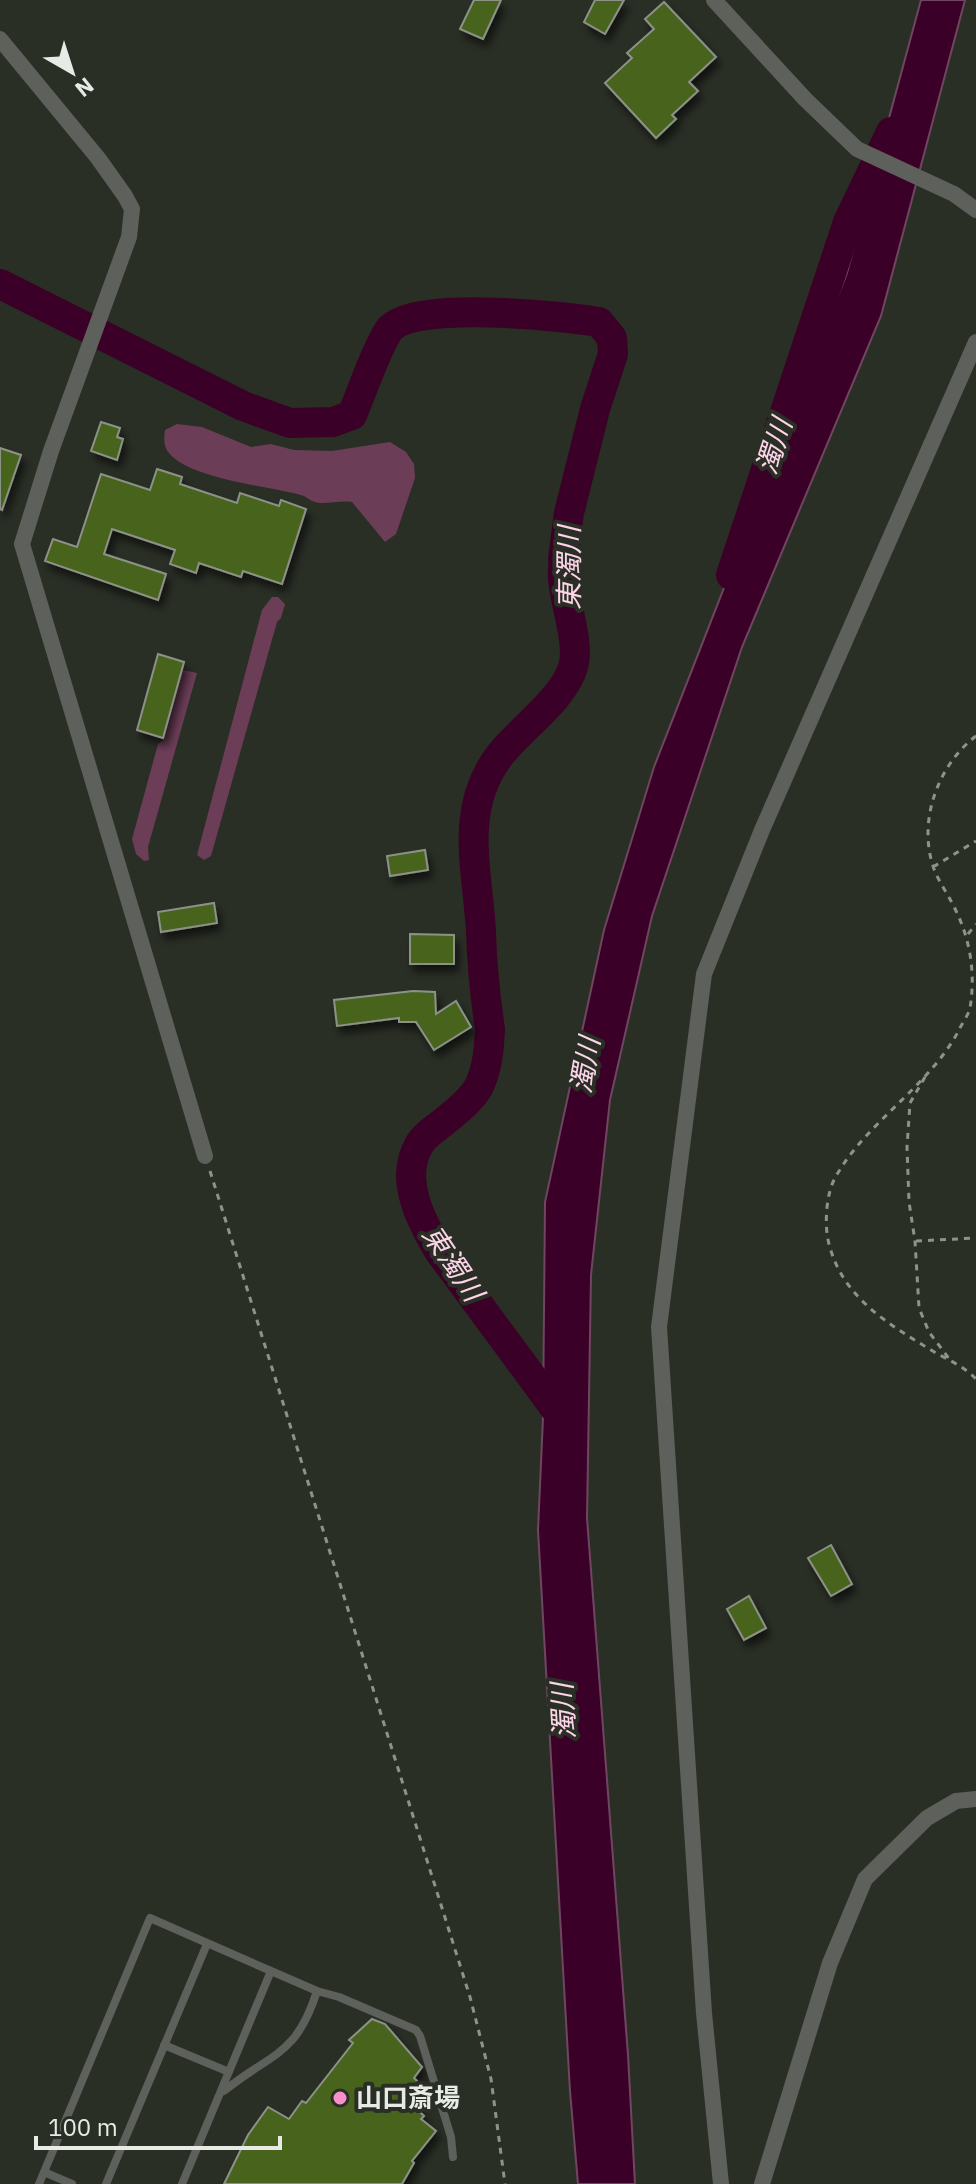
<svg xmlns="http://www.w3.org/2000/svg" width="976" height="2184" font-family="'IBM Plex Sans','Noto Sans JP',sans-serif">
	<defs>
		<filter id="shadow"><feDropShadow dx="4" dy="7" stdDeviation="4" flood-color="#0009"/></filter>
	</defs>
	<rect width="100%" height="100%" fill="#2a2f26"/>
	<path fill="#6c3d57" d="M177,424L202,427L251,447L271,444L294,450L332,451L390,442L406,452L414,464L415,478L396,534L385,542L352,502C340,500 324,505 315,502C311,501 308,498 304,496C272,486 191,480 169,453C163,446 164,438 165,430Z
		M272,597H278L285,604L281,618L277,622L211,856L204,860L197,855L262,610Z
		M183,670L197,673L148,847L149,860L144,861L136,854L132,839L158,744L164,740Z"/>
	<path fill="#3b0027" stroke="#6f4660" stroke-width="2" d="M921,0H965L881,316L742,647L652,916L610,1100L591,1275L587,1518L628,2055L635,2184H578L570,2091L538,1530L543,1418L545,1202L604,930L654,767L847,273Z"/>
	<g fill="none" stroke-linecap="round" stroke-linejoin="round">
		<path stroke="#3b0027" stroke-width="30" d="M0,284L243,406L290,423L333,422L352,415C362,392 376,349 389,330C410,300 562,316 599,322L612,338L613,354L595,409L569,513L563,559H565C555,583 582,637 573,667C563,700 520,729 500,755C458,809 478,872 481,932C482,964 485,996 490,1029C489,1047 488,1066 480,1084C474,1098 458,1110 446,1120C438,1127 424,1135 419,1145C399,1179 421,1221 439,1251L557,1411
			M731,575L848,222L891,132"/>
	</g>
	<path fill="#46631f" stroke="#8c9287" stroke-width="2" filter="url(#shadow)" d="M474,0H501L483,39L460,29Z
		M595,0H624L605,34L584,22Z
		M664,2L716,57L689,82L698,91L672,115L676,119L656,138L605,83L632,58L627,53L654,29L645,19Z
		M101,422L120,428L117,437L123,439L117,460L91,451Z
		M0,448L21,455L2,510L0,509Z
		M157,469L182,477L180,484L237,503L240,493L279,506L281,500L306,509L282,584L243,571L241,577L199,563L196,573L170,564L175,550L112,529L104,554L166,574L158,600L45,561L53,539L77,547L101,474L150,490Z
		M158,654L184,662L163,738L137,730Z
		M425,850L428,870L390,876L387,856Z
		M214,903L217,923L161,932L158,912Z
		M410,934L454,935V964H410Z
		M413,991L435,992L436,1014L456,1001L471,1027L434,1050L416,1022H399V1018L337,1026L334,1000Z
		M831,1545L852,1584L831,1596L808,1558Z
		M749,1596L766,1628L744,1640L727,1609Z
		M372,2019L385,2024L422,2067L414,2078L429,2093L416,2108L424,2116L421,2119L436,2131L412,2161L414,2163L402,2184H224L248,2135L268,2107L289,2119L302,2101L306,2103L353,2043L349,2040Z"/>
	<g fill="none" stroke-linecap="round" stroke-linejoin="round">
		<path stroke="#8e928b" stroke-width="3" stroke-dasharray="6 6" stroke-linecap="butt" d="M976,736C938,765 918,820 933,866C937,879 946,891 952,903C970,936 976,972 970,1008C968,1016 962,1023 959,1030C929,1087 865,1123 835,1178C826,1194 824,1226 829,1244C843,1299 890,1325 936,1353C949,1360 966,1368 976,1379
			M933,867L976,841
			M968,934L976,924
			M925,1077L910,1103L907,1147L909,1202L915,1241L919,1308L929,1332L950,1360
			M210,1171L470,1997L491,2079L505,2184
			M916,1241L976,1238"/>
		<path stroke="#5d605b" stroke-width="8" d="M317,1991L339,1997L416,2030L420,2036L451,2137L453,2157
			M164,2045L229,2072
			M224,2091C272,2052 296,2057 317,1991L271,1971
			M44,2172L72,2184
			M39,2184L150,1918L271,1971L182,2184
			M106,2184L207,1944"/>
		<path stroke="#5d605b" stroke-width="16" d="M714,0L805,99L857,149L954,194L976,210
			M0,39L98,158L125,196L132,209L129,237L51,451L22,544L205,1156
			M721,2184L704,2013L659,1327L704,974L762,830L976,342
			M762,2184L830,1963L865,1879L927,1818L956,1801L976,1799"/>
	</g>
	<circle fill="#f990ca" stroke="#2a2f26" stroke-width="3" cx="340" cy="2098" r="8"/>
	<g text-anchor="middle" stroke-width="8" stroke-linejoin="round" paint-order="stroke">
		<g font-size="26" font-weight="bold" fill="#e8ebe5" stroke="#2a2f26" text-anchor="start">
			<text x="356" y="2107">山口斎場</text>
		</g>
		<g font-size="28" font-style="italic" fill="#fdd4e9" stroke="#2a2f26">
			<text transform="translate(774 446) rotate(-72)" y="10">濁川</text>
			<text transform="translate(569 568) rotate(-90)" y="10">東濁川</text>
			<text transform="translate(585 1065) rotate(-80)" y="10">濁川</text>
			<text transform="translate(453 1263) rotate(56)" y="10">東濁川</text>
			<text transform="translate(563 1711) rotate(-93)" y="10">濁川</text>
		</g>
	</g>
	<g transform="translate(72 72) rotate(141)" stroke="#2a2f26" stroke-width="6" paint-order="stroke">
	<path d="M0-6L14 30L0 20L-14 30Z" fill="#e8ebe5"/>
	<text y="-12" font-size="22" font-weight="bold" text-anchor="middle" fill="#e8ebe5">N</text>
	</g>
	<path d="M36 2136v12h244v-12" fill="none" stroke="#e8ebe5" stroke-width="4"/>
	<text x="48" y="2136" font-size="24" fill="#e8ebe5" stroke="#2a2f26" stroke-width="6" paint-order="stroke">100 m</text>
</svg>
